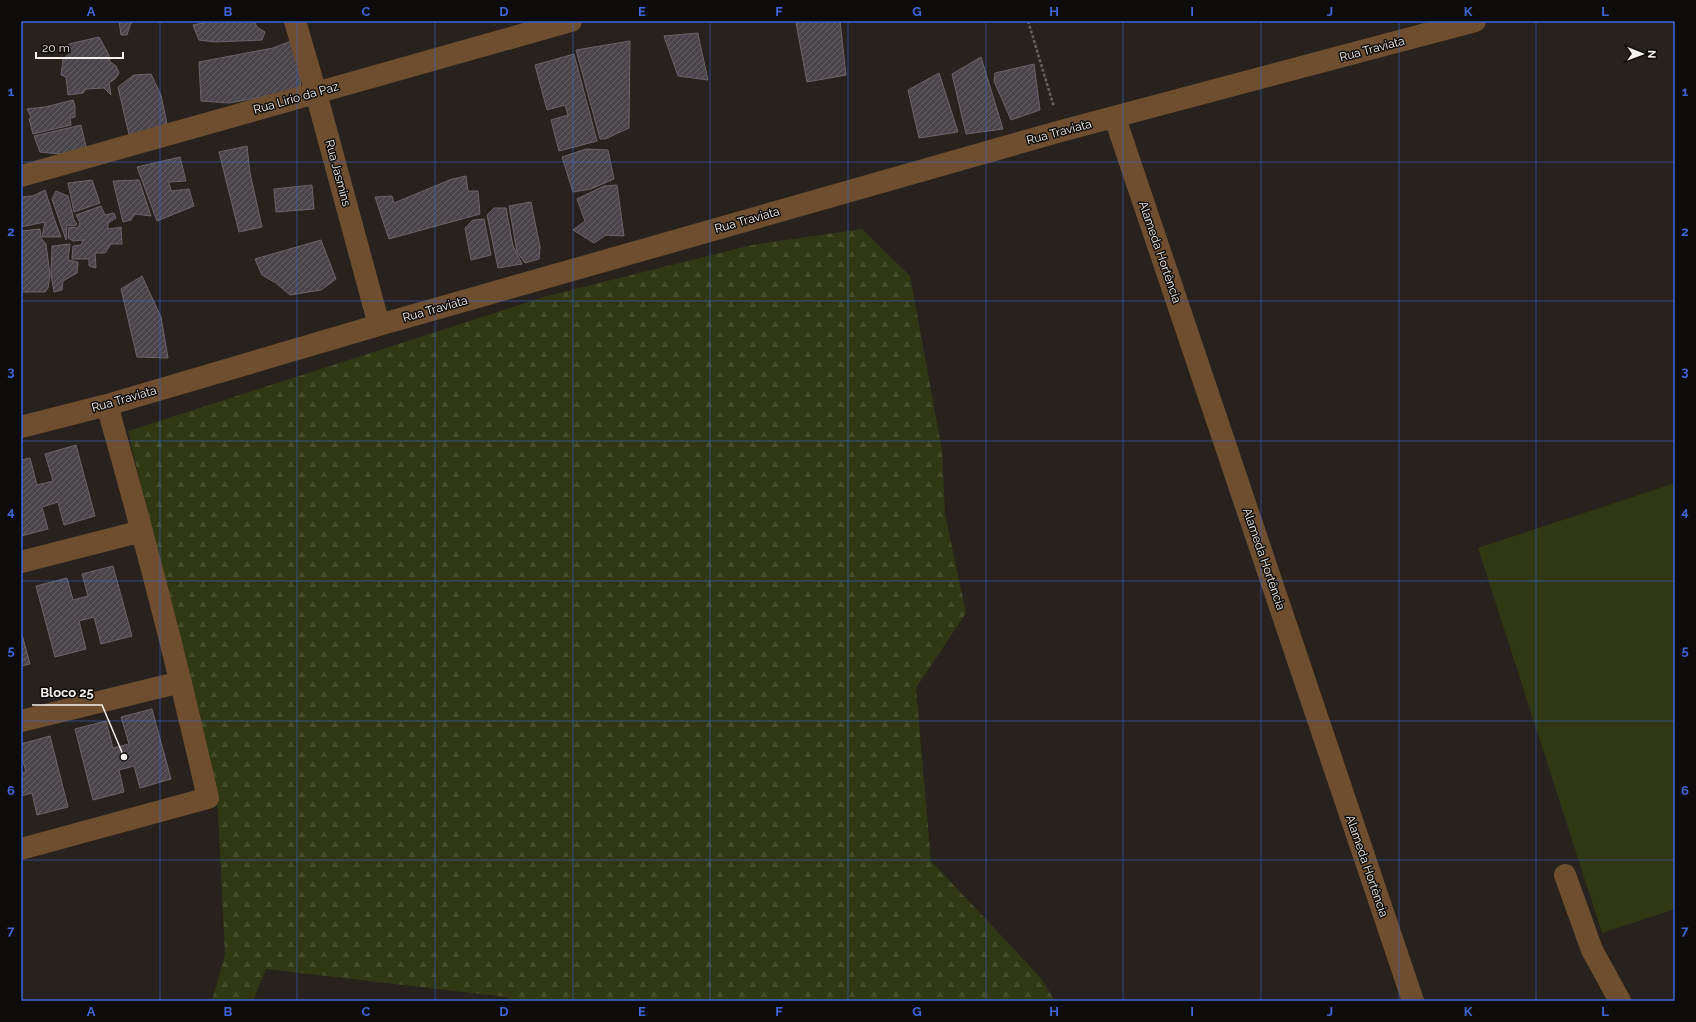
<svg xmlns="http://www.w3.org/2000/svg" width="1696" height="1022" font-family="Raleway,sans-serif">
	<defs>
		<pattern id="forest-firs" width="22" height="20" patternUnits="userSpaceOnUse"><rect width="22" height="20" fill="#2f3812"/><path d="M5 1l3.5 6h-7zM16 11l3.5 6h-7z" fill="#444c29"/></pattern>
		<pattern id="building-hatch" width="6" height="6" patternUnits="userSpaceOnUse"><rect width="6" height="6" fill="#4a454a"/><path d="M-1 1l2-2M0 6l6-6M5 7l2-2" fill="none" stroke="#656064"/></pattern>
	</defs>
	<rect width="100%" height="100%" fill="#27221d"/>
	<path fill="url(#forest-firs)" d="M862,229L910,276L942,450L945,514L966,613L916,688L931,861L1040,977L1055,1001H513L506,997L266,969L253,1001H212L225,954L218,811L128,431L547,296L752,245Z"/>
	<path fill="#2f3812" d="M1675,483V909L1602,933L1478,548Z"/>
	<path fill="url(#building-hatch)" stroke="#6b656b" d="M119,21H133L130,25L127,35H121Z
		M212,21H254L257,27L265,32L262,40L215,42L199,40L193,25Z
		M799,21H840L846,75L807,82L796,23Z
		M698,33L699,39L708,80L678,76L664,36Z
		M99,37L109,55L110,62L116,66L119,73L115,79L109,83L111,95L104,88L86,89L83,93L68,95L66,77L61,75L63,59L69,54V44Z
		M296,39L301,90L229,103L201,101L199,62L273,48Z
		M630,41L629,128L605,139H600L576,50Z
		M574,54L597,141L559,151L551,120L568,115L565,105L547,110L535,65Z
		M981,57L1003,129L966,134L952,74Z
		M1034,64L1040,110L1011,120L994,81L995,73Z
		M939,73L958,132L919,138L908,90Z
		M151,74L161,95L167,124L130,139L118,87L134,75Z
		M73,100L75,106V117L70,118L71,125L33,134L29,119L31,117L27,109L45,107Z
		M81,125L87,151L71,155L40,152L34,136Z
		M247,146L250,173L262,227L239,232L219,152Z
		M586,149L608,150L614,179L591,189L573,192L562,157Z
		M180,157L186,181L169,182L171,191L189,189L194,206L157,221L137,167Z
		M466,176L468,191H478L480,214L389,239L375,197L392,196L394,203L452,179Z
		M92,180L100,203L74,212L68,183Z
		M139,180L151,216L135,214L131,220L123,222L113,181Z
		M312,185L314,209L276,212L274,189Z
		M617,185L624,236L606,235L594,243L573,230L585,221L577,199L604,186Z
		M45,190L56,224L61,237H42L45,222L21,227V197L33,196Z
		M56,191L68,196L74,220L77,224L75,226L67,225L66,240L52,199Z
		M531,202L540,247L539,259L525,263L517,252L509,206Z
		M101,206L105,215L114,213L116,218L108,223V229L121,227L122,244H111L105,253H95L96,268L89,266V259H72L73,246L81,245L83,240L73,241L68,238L69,227L78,228L80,223L76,215Z
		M494,208H506L513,246L522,264L498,268L487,215Z
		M484,219L491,255L471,260L465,228L473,220Z
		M40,229L41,238L46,244L50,275L48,288L45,292H24L21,291V231Z
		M321,240L336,279L321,290L290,295L276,283L262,275L255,259Z
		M70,244L68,260L78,262L77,273L63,281L62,290L54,292L51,275L52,246Z
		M142,276L161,317L168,358L137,357L121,289Z
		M76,445L95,516L64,525L58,502L42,507L48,529L21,536V460L30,458L37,485L53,481L45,454Z
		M113,566L132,636L101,644L94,617L79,621L86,649L55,657L36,586L67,578L73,600L88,596L82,574Z
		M21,631L30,664L21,666Z
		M152,709L171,779L140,788L134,766L119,770L124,792L93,800L75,729L106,721L113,748L129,744L121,717Z
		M50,736L68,807L37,815L32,793L21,796V773L26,772L21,754V744Z"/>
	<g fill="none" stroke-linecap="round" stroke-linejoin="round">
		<path stroke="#67625e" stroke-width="2.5" stroke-dasharray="3 2" stroke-linecap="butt" d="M1028,21L1054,107"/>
		<path stroke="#6e4e2e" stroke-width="22" d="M295,21L316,93L379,325
			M1115,118L1413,1001
			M21,176L571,21
			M21,427L107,405L379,325L1061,131L1475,21
			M21,562L142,531
			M21,721L181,682
			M21,849L208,798C178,666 144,535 107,405
			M1565,875L1592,950L1620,1001"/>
	</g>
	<path fill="none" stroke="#3d66db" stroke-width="1" stroke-opacity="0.55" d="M160,21V1001M297,21V1001M435,21V1001M573,21V1001M710,21V1001M848,21V1001M986,21V1001M1123,21V1001M1261,21V1001M1399,21V1001M1536,21V1001M21,162H1675M21,301H1675M21,441H1675M21,581H1675M21,721H1675M21,860H1675"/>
	<g text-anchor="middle" stroke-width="3" stroke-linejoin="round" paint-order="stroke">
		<g font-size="12" fill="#f5f1ee" stroke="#0e0c0a">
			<text transform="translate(1372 49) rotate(-15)" y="4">Rua Traviata</text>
			<text transform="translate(296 98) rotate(-16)" y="4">Rua Lirio da Paz</text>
			<text transform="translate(1059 132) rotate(-15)" y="4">Rua Traviata</text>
			<text transform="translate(338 173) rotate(75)" y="4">Rua Jasmins</text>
			<text transform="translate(747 220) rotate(-16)" y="4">Rua Traviata</text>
			<text transform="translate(1160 252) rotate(71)" y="4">Alameda Hortência</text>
			<text transform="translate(435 309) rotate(-16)" y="4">Rua Traviata</text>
			<text transform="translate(124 399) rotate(-16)" y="4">Rua Traviata</text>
			<text transform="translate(1264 559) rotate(71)" y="4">Alameda Hortência</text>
			<text transform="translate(1367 866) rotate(71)" y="4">Alameda Hortência</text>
		</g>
	</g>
	<path fill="none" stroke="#f5f1ee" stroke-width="1.5" d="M124 757L102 705H32"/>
	<circle fill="#f5f1ee" stroke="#0e0c0a" stroke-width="1.5" cx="124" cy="757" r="4"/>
	<g font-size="13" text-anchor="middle" font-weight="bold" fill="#f5f1ee" stroke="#0e0c0a" stroke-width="3" stroke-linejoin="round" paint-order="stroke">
		<text x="67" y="697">Bloco 25</text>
	</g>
	<rect width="1696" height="1022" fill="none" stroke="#0e0c0a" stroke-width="44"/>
	<g transform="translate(1642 54) rotate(91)" stroke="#0e0c0a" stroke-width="3" paint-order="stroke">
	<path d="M0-3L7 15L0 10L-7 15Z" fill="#f5f1ee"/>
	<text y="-6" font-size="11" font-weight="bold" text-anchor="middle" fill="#f5f1ee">N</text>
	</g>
	<path d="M36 52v6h87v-6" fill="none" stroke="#f5f1ee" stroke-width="2"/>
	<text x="42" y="52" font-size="12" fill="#f5f1ee" stroke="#0e0c0a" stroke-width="3" paint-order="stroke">20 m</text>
	<rect x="22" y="22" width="1652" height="978" fill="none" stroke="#3d66db" stroke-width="1.5"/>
	<g font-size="13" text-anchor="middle" font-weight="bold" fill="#3d66db">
		<text x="91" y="16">A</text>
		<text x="228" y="16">B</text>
		<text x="366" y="16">C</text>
		<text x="504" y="16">D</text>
		<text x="642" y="16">E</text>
		<text x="779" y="16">F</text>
		<text x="917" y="16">G</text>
		<text x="1054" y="16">H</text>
		<text x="1192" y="16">I</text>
		<text x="1330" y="16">J</text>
		<text x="1468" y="16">K</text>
		<text x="1605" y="16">L</text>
		<text x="11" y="96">1</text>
		<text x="1685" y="96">1</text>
		<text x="11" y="236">2</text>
		<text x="1685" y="236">2</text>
		<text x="11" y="376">3</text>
		<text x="1685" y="376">3</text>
		<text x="11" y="516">4</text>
		<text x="1685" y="516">4</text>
		<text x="11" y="655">5</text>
		<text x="1685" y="655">5</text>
		<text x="11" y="795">6</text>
		<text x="1685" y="795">6</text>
		<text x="11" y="935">7</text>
		<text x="1685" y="935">7</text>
		<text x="91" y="1016">A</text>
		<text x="228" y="1016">B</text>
		<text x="366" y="1016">C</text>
		<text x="504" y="1016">D</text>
		<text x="642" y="1016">E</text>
		<text x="779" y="1016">F</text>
		<text x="917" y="1016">G</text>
		<text x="1054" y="1016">H</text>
		<text x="1192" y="1016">I</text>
		<text x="1330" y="1016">J</text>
		<text x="1468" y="1016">K</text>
		<text x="1605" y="1016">L</text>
	</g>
</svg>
